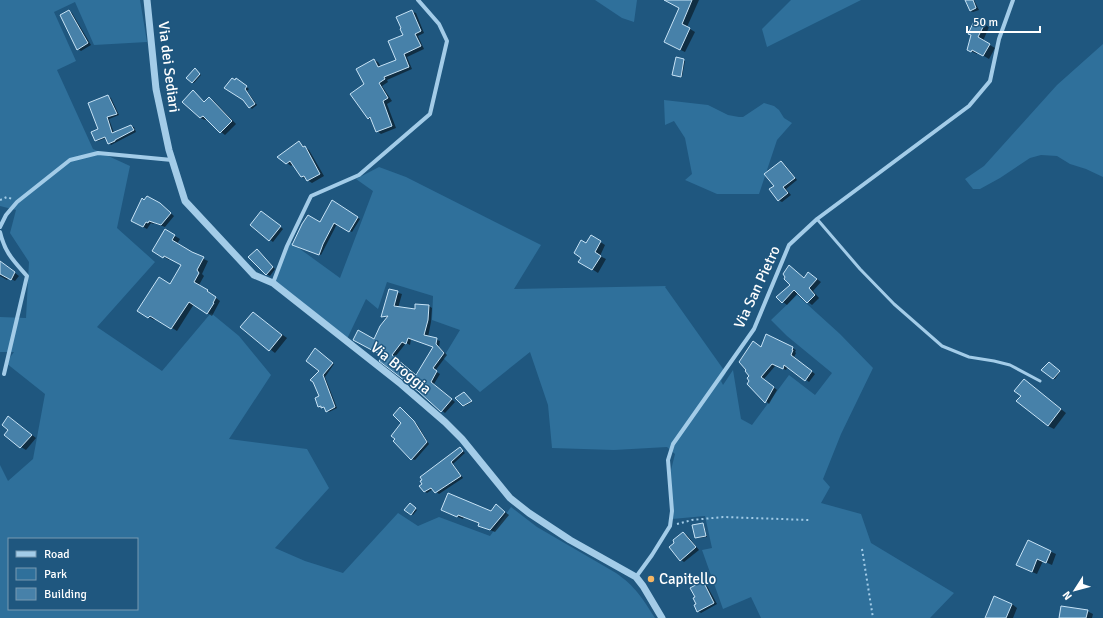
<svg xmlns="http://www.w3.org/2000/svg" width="1103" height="618" font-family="Signika,sans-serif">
	<rect width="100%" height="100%" fill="#1f577f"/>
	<path fill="#2f709b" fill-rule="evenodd" d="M0,0H140L147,42L94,45L75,2L54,12L76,61L57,70L93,149L130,166L117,228L155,262L97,327L162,371L211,313L239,336L271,375L229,439L307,449L329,488L275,548L305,561L343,573L398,513L418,526L439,517L490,536L511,507L537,527L616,573C635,586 643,599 655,618H0V465L8,481L33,459L45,394L6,363L14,352H0V317L26,318L29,262L10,233L16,210L0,206ZM9,539H137V609H9Z
		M595,0H637L634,22L622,18Z
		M791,0H861L767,47L762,29Z
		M1103,44V177L1086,169L1070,164L1057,156L1041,155L1030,158L1000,178L980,189H973L965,179L984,166L1057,85Z
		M664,100L708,105L728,115L739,117H743L764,103L774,106L779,110L784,118L792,123L777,140L759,194H717L685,180L692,174L685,138L674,121L665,125Z
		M379,167L406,177L541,245L514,289L666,286L665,287L726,373L721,381L723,385L733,370L741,419L752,425L789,375L815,395L832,373L787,336L771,320L797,295L840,334L873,368L841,434L823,479L830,487L821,503L861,514L871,543L954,593L930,618H761L751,597L723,609L702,550L712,548L705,516L672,519L671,470L675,454L667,447L614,450L552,448L548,405L530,352L480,392L443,358L460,330L432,320L433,296L387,282L378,309L366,299L347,339L271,282L289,241L340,278L373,191L356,179Z"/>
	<path fill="#0007" fill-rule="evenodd" d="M673,0H699L687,27L695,32L685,52L670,45L681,8Z
		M966,0H974L979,10L973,12L970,11Z
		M69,11L72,13L91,45L81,51L78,49Z
		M411,11L416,13L424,33L418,36L424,49L407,57L412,69L387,80L388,82L382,86L392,101L387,104L396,128L381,134L377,131L373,121L368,118L366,84L374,60L378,62L381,67L397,61Z
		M984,24L989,27L983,41L995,48L989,59L977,52V54L968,50Z
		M676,58L685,61L682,77L673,75Z
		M196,70L201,75L194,83L192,82Z
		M235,81H239L249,89L247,91L257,105L252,109L250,107Z
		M193,92L205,102L209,98L214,101L236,124L225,135L221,132L207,119L205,120L200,118Z
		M108,96L111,98L119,115L109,119L114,133L131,126L134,127L136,132L111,145L109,143L106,138L98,141L96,140L99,130Z
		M299,143L309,150L324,176L312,183L301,176L293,164L291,166L287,163Z
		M781,163L785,165L797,180L786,189L791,195L782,202L778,200L775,186Z
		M147,197L164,207L174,216L165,227L154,223L153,224L151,223L147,229L132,221Z
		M332,202L360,219L352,232L337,224L321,255L295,246L320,223Z
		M264,214L283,229L273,242L251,225Z
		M165,230L180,239L177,244L193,254L208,261L202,274L204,276L199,285L212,294V295L220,301L212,316L194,304L177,331L156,318L154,320L139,311L170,285L182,265L170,258L169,260L153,250Z
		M591,236L605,245L600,256L606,259L598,273L580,261Z
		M257,250L260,252L275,269L270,276L266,274Z
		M0,261L19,276L15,281L9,278L7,280L0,276Z
		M790,267L805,278L813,276L821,282L813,291L819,298L812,305L808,302L798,293L787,305L783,302L791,285Z
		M389,290L402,294L398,308L416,311L429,306L432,308L431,322L428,337L440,341L439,347L447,355L435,371L440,374L434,384L455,402L445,413L381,360L384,355L375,341L388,318L382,316ZM411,339L434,347L417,375L395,357L406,343L410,345Z
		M253,313L287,338L275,353L241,327Z
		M767,335L796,350L795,352L796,353L794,357L815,374L809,382L788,366L786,370L776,365L764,379L777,390L769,404L748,384Z
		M317,351L334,364L325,377L337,408L329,412L325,408L318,406L320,397V371Z
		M1050,364L1060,372L1055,379H1053Z
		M1029,384L1066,413L1054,429L1048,426Z
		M465,394L472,402L465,406H463Z
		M403,410L417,424L429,444L415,460L412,459L403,423Z
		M9,417L36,438L26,450L21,447L10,430Z
		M460,448L465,453L453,464L463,478L439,494L433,489L427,493L424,491Z
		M410,504L417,510L413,515L406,510Z
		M501,509L509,515L495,532L485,528L480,524L464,517L463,519L442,510L491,512Z
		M703,524L704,525L707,537L697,538H696Z
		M683,533L687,535L699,550L684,562L681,560Z
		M1029,542L1056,554L1052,565L1043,561L1037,574L1022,568Z
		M703,583L706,584L717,604L701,613L698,611Z
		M1012,604L1017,608L1013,618H986Z
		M1087,611L1093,614L1092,618H1060Z"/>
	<path fill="#4781a9" stroke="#c7e3f6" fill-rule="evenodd" d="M664,0H692L682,24L690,28L680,50L664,42L679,8Z
		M965,0H973L976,8L970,11Z
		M69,10L88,43L77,50L60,15Z
		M412,10L421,31L415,34L421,46L404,54L409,67L384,77L385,79L379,83L388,98L383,101L392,126L376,132L370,117L368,119L350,94L364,84L356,69L374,59L378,67L396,60L388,41L403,35L400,29L401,28L396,17Z
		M975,19L985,23L978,37L990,44L983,56L972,50L971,52L967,50L971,35L968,34Z
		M676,57L684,59L681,77L672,75Z
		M195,68L200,74L192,83L186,78Z
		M232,78L235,80L236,78L247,86L245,89L255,104L249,108L243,100L224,88Z
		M193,90L204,102L209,97L232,121L220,133L203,116L200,118L182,102Z
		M108,95L117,114L107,117L112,133L131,125L134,130L115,140V141L108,144L105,137L95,141L91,132L98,129L88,103Z
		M299,141L303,147L305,146L320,174L307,181L304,176L301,177L290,161L286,164L277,157Z
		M781,161L795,178L783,187L788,193L778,201L769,189L774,186L764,174Z
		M147,196L160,203L171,213L161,225L149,221L148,223L146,222L143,227L131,221L142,198L144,200Z
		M332,200L358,217L349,232L334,223L323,244L319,255L292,245L302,224L308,215L320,222Z
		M261,211L281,226L269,241L250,225Z
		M165,229L175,235L172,240L192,252L204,257L197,270L199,273L194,282L208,290L207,291L216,297L213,303H214L207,314L189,302L171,329L150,316L148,318L137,311L159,277L170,284L181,265L164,256L163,258L152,251Z
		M591,235L601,241L595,252L601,256L592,270L578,262L581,258L574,253L581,240L586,243Z
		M257,249L273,267L266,275L248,257Z
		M0,261L15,272L11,280L0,274Z
		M789,265L804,278L808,272L817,279L809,288L815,295L807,303L794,290L782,303L776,297L790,285L784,279L785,277L783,274Z
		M389,289L398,291L394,306L415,309V304L429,305L428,320L424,335L437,338L436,344L444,353L433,368L437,371L431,382L452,399L441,412L418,391L379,361L383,356L353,340L358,330L374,339L380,326L388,316L381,317ZM408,338L433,347L416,375L392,355L402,342L406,344Z
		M253,312L282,335L269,351L240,327Z
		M766,334L793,347L792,350H793L791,355L812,371L805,381L784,365L783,369L772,364L761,377L774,387L765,403L747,384L749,381L747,378L749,376L745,371L746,370L739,362L753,341L761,347Z
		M315,348L333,363L323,375L335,407L326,412L324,407L321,408V406L318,407L315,398L319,396L313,382L310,380L319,371L306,361Z
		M1049,362L1060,371L1053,379L1041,370Z
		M1024,379L1061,409L1048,426L1016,401L1021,396L1014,391Z
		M464,392L472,401L463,406L455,398Z
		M400,407L414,421L427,442L411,460L393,441L395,439L391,436L401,423L393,415Z
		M8,416L32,435L20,448L4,435L8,430L2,425Z
		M460,447L463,451L451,462L461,476L435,493L431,488L424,492L419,486L422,484L420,481L422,480L420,477Z
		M448,493L491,511L496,504L505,512L490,530L478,526L479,523L458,515L457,517L441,510Z
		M410,503L416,508L411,515L404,510Z
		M703,523L706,536L695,538L692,525Z
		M683,532L696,547L680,561L669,547L674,543L673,540Z
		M1028,540L1051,551L1046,563L1037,559L1032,572L1016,565Z
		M703,581L714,603L697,612L694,605L696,604L693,598L695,597L690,588Z
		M994,596L1012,604L1006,618H985Z
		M1061,606L1088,610L1086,618H1059Z"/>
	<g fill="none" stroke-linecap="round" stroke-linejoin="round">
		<path stroke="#a3cce8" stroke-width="2" stroke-dasharray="2 3" stroke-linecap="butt" d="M0,200L7,197L12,199
			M677,524L692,520L723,517L809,520
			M862,549L873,618"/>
		<path stroke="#a3cce8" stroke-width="3" d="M817,219L860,269L894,304L942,346L969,357L994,361L1010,365L1040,381"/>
		<path stroke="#a3cce8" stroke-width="4" d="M0,227L6,215L17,202L70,160L98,153L172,160
			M0,232C5,253 13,260 27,276L4,374
			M273,283L287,246L311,196L359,175L430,114L447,41L439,24L418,0
			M636,577L652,555L670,526L672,511L668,460L673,444L754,329L789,245L817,219L969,106L990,81L999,39L1013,0"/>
		<path stroke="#a3cce8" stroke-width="7" d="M147,0L156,89L169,150L185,201L254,275L273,283L401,384L445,422L462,439L510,498L529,513L570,540L636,577L643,586L662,618"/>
	</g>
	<circle fill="#f6b663" stroke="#1f577f" stroke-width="1.5" cx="651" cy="579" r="4"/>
	<g text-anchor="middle" stroke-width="3" stroke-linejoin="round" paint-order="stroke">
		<g font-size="15" fill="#fff" stroke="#1f577f">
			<text transform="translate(169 67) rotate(83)" y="5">Via dei Sediari</text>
			<text transform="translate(757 287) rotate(-65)" y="5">Via San Pietro</text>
			<text transform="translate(401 368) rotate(39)" y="5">Via Broggia</text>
		</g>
		<g font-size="15" fill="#fff" stroke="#1f577f" text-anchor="start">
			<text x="659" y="584">Capitello</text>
		</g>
	</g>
	<rect x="8" y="538" width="130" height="72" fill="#1f577f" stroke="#799ab2"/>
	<rect x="16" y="551" width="20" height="6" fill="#a3cce8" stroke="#799ab2"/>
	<text x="44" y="558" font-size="12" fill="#ffffff">Road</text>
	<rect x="16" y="568" width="20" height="12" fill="#2f709b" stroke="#799ab2"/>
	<text x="44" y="578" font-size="12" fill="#ffffff">Park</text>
	<rect x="16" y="588" width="20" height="12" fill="#4781a9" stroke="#799ab2"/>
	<text x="44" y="598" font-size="12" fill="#ffffff">Building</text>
	<g transform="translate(1075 590) rotate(234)" stroke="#1f577f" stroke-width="3" paint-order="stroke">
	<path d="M0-3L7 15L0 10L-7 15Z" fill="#ffffff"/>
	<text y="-6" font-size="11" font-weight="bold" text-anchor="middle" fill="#ffffff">N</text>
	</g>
	<path d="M967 26v6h73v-6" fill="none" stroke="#ffffff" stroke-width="2"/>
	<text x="973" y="26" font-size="12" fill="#ffffff" stroke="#1f577f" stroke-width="3" paint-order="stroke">50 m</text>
</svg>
